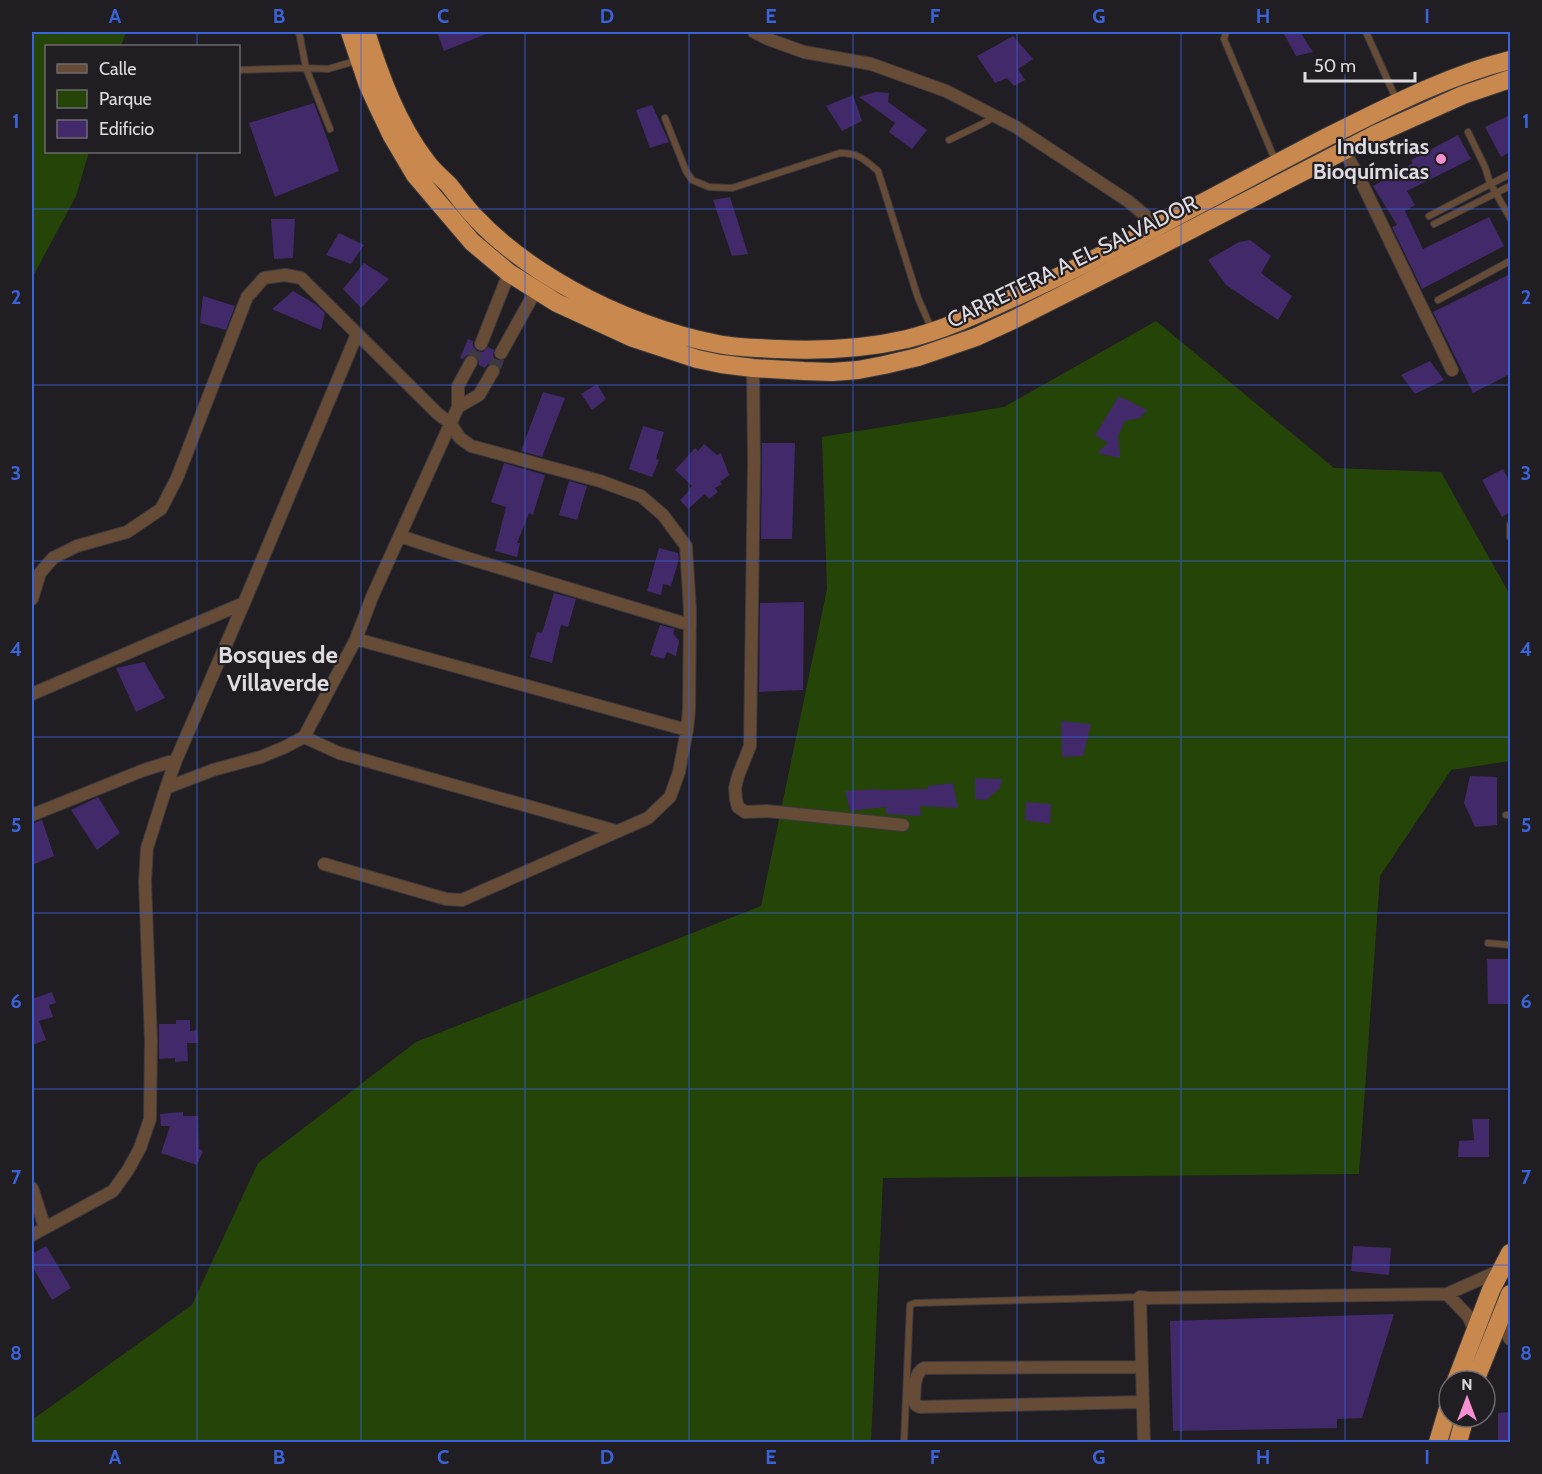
<svg xmlns="http://www.w3.org/2000/svg" width="1542" height="1474" font-family="Cabin,sans-serif">
	<rect width="100%" height="100%" fill="#211e23"/>
	<path fill="#244507" d="M32,32H126L121,46H46V152H89L76,196L32,278Z
		M1156,321L1334,468L1441,472L1510,595V761L1451,770L1380,876L1359,1174L883,1178L871,1442H32V1420L192,1305L258,1163L416,1042L761,906L827,589L822,437L1004,407Z"/>
	<path fill="#41296a" d="M437,32H491L444,51Z
		M1283,32H1300L1313,52L1296,56Z
		M1013,36L1033,59L1018,69L1025,80L1014,86L1007,78L995,83L977,56Z
		M875,92L889,93L888,102L927,130L912,149L889,132L895,123L859,97Z
		M853,95L862,121L842,131L826,106Z
		M314,103L339,171L275,197L249,123Z
		M652,105L669,142L650,148L636,110Z
		M1510,115V152L1501,157L1485,127Z
		M1458,135L1471,159L1407,191L1415,205L1405,211L1423,249L1489,217L1504,246L1422,289L1392,227L1397,225L1373,186L1413,163L1411,160Z
		M730,197L748,254L732,256L713,200Z
		M271,219H295L293,258L274,259Z
		M339,233L364,245L351,264L326,255Z
		M1250,240L1271,256L1261,273L1292,296L1278,320L1226,285L1208,260L1239,242Z
		M364,263L389,279L361,308L343,289Z
		M1510,274V374L1473,393L1433,312Z
		M293,291L315,304L325,313L321,330L272,309Z
		M203,296L235,306L226,330L200,323Z
		M468,339L473,341V346L477,351L483,352L488,347L494,350L493,354L494,358L498,360H504L501,369L498,364L494,363L488,364L485,368L479,365L478,358L474,355H467L463,359L460,358Z
		M1430,361L1444,380L1415,394L1401,375Z
		M597,384L606,399L592,410L581,394Z
		M543,392L565,398L542,457L521,451Z
		M1119,396L1147,410L1140,418L1125,421L1118,436L1120,458L1097,453L1108,443L1095,435Z
		M643,426L664,432L656,459L659,460L652,477L629,469Z
		M762,443H795L792,539H761Z
		M704,444L717,455L721,453L729,475L720,482L722,484L715,488L718,492L709,499L705,494L688,509L680,500L690,490L689,489L692,486L675,470L695,448L698,451Z
		M504,463L545,475L533,515L529,513L517,543H520L517,557L495,551L506,507L491,502Z
		M1503,469L1510,482V512L1502,517L1482,480Z
		M569,481L587,486L577,520L559,515Z
		M659,548L678,553L679,559L671,586L663,584L661,595L647,591Z
		M554,593L576,599L568,627L561,625L552,663L530,657L537,632L542,633Z
		M804,602L803,690L759,692L760,603Z
		M660,625L675,629L673,633L679,641L676,656L667,652L664,659L650,655Z
		M144,662L165,698L136,712L116,668Z
		M1061,721L1091,724L1083,756L1062,757Z
		M1470,776L1497,777V825L1475,827L1464,803Z
		M975,778L1002,779L1000,788L986,800L975,799Z
		M953,783L958,808L920,806L921,816L886,814V807L850,811L845,791L878,789V790L928,789L927,786Z
		M98,797L120,833L97,850L71,810Z
		M1026,802L1051,804L1050,824L1025,820Z
		M42,820L54,856L32,865V824Z
		M1487,959H1510V1004H1488Z
		M52,992L56,1003L49,1005L53,1017L39,1021L46,1040L32,1045V999Z
		M176,1020H190V1031L197,1030L198,1043H187L188,1061L175,1062V1058L159,1059V1024H176Z
		M183,1112V1116H198L199,1149L203,1151L197,1165L161,1153L170,1126H161L160,1114Z
		M1472,1119H1489V1157H1458L1459,1141L1474,1140Z
		M46,1246L71,1288L52,1300L32,1266V1254Z
		M1353,1246L1391,1248L1389,1275L1351,1271Z
		M1394,1314L1362,1418L1337,1419V1428L1173,1431L1170,1321Z
		M1510,1412V1442H1498V1413Z"/>
	<g fill="none" stroke-linecap="round" stroke-linejoin="round">
		<path stroke="#3d3a3f" stroke-width="12" stroke-dasharray="12 6" stroke-linecap="butt" d="M471,362L481,344
			M493,371L501,353"/>
		<g stroke="#3b393d" stroke-width="8">
			<path id="lane" d="M299,32L306,68L330,129
				M1226,32L1224,39L1275,160
				M1366,32L1397,101
				M238,70L306,68L328,69L359,60
				M665,118L686,171L692,180L709,187L732,188L840,153C858,153 864,159 878,171L918,298L932,330
				M1468,132L1485,167L1490,183L1510,218
				M949,140L984,123L996,116
				M1429,216L1510,174
				M1434,224L1510,186
				M1438,300L1510,261
				M1510,525V537
				M1506,815H1510
				M1488,943L1510,945
				M904,1442L910,1305L915,1303L1140,1297"/>
		</g>
		<g stroke="#3b393d" stroke-width="14">
			<path id="street" d="M754,32L768,39L804,52L871,64L946,91L1016,127L1128,201L1158,226
				M1344,151L1358,175L1452,370
				M481,344L509,273
				M501,353L536,290
				M753,368L754,462L750,746L738,776L735,788L736,800L738,807L745,812L767,811L903,825
				M458,407L479,395L493,371
				M400,536L467,558L690,625
				M32,599L40,573L53,558L77,546L127,532L161,509L177,478L247,297L264,278L285,275L301,278L438,414L450,423L460,438L471,446L600,481L641,496L663,515L686,546L690,611L689,710L687,730L679,772L670,797L648,818L462,900L446,899L324,864
				M356,639L687,730
				M32,694L244,603
				M304,737L339,753L616,831
				M166,788L176,760L244,603L357,334
				M32,815L144,770L176,760
				M32,1188L45,1228
				M32,1235L113,1191L128,1170L140,1148L150,1119L151,1041L145,882L147,848L166,788L213,770L261,757L285,747L304,737L356,639L372,597L458,407V386L471,362
				M1447,1294L1468,1316L1475,1331
				M1499,1321L1510,1339
				M1141,1367L924,1368C913,1374 915,1390 914,1401L916,1405L920,1407L1143,1402
				M1144,1442L1140,1297L1149,1298L1447,1294L1501,1270"/>
		</g>
		<g stroke="#3b393d" stroke-width="20">
			<path id="highway" d="M350,32L368,85L379,109L392,136L415,175L472,242L509,273L557,303L633,338L697,359L721,364L753,368L804,371L832,372L858,370L884,365L918,357L976,337L1013,320L1140,256L1376,134L1463,95L1510,79
				M366,32C380,76 397,123 426,161C432,170 441,177 449,185C458,196 465,207 475,217C503,247 536,270 572,290C615,314 669,335 718,344C738,348 759,348 779,349C823,351 864,349 907,339C944,330 980,313 1015,297C1062,276 1108,252 1155,228C1213,197 1271,166 1329,136C1388,107 1446,76 1510,60
				M1456,1381L1491,1290L1510,1253
				M1475,1381L1510,1294
				M1438,1442L1449,1405
				M1458,1442L1465,1417"/>
		</g>
		<use href="#lane" stroke="#664c36" stroke-width="6"/>
		<use href="#street" stroke="#664c36" stroke-width="12"/>
		<use href="#highway" stroke="#c9894e" stroke-width="18"/>
	</g>
	<path fill="none" stroke="#3a63d9" stroke-width="1.5" stroke-opacity="0.55" d="M197,32V46M361,32V1442M525,32V1442M689,32V1442M853,32V1442M1017,32V1442M1181,32V1442M1345,32V1442M197,152V1442M32,209H1510M32,385H1510M32,561H1510M32,737H1510M32,913H1510M32,1089H1510M32,1265H1510"/>
	<circle fill="#f690d0" stroke="#211e23" stroke-width="2" cx="1441" cy="159" r="6"/>
	<g text-anchor="middle" stroke-width="4.5" stroke-linejoin="round" paint-order="stroke">
		<g font-size="22" font-weight="bold" fill="#dedce0" stroke="#211e23" text-anchor="end">
			<text x="1429" y="154">Industrias<tspan x="1429" dy="25">Bioquímicas</tspan></text>
		</g>
		<g font-size="22" fill="#dedce0" stroke="#211e23">
			<text transform="translate(1072 261) rotate(-26)" y="8">CARRETERA A EL SALVADOR</text>
		</g>
		<g font-size="24" font-weight="bold" fill="#dedce0" stroke="#211e23">
			<text x="278" y="663">Bosques de<tspan x="278" dy="28">Villaverde</tspan></text>
		</g>
	</g>
	<rect width="1542" height="1474" fill="none" stroke="#211e23" stroke-width="66"/>
	<rect x="45" y="45" width="195" height="108" fill="#211e23" stroke="#6d6a6f" stroke-width="1.5"/>
	<rect x="57" y="64" width="30" height="9" fill="#664c36" stroke="#6d6a6f" stroke-width="1.5"/>
	<text x="99" y="75" font-size="18" fill="#dedce0">Calle</text>
	<rect x="57" y="90" width="30" height="18" fill="#244507" stroke="#6d6a6f" stroke-width="1.5"/>
	<text x="99" y="105" font-size="18" fill="#dedce0">Parque</text>
	<rect x="57" y="120" width="30" height="18" fill="#41296a" stroke="#6d6a6f" stroke-width="1.5"/>
	<text x="99" y="135" font-size="18" fill="#dedce0">Edificio</text>
	<g transform="translate(1467 1399)"><circle r="28" fill="#211e23" stroke="#6d6a6f" stroke-width="1.5"/>
	<path d="M0-4.5L10 22L0 15L-10 22Z" fill="#f690d0"/>
	<text y="-9" font-size="16" font-weight="bold" text-anchor="middle" fill="#dedce0">N</text>
	</g>
	<path d="M1305 72v9h110v-9" fill="none" stroke="#dedce0" stroke-width="3"/>
	<text x="1314" y="72" font-size="18" fill="#dedce0" stroke="#211e23" stroke-width="4.5" paint-order="stroke">50 m</text>
	<rect x="33" y="33" width="1476" height="1408" fill="none" stroke="#3a63d9" stroke-width="2"/>
	<g font-size="20" text-anchor="middle" font-weight="bold" fill="#3a63d9">
		<text x="115" y="23">A</text>
		<text x="279" y="23">B</text>
		<text x="443" y="23">C</text>
		<text x="607" y="23">D</text>
		<text x="771" y="23">E</text>
		<text x="935" y="23">F</text>
		<text x="1099" y="23">G</text>
		<text x="1263" y="23">H</text>
		<text x="1427" y="23">I</text>
		<text x="16" y="128">1</text>
		<text x="1526" y="128">1</text>
		<text x="16" y="304">2</text>
		<text x="1526" y="304">2</text>
		<text x="16" y="480">3</text>
		<text x="1526" y="480">3</text>
		<text x="16" y="656">4</text>
		<text x="1526" y="656">4</text>
		<text x="16" y="832">5</text>
		<text x="1526" y="832">5</text>
		<text x="16" y="1008">6</text>
		<text x="1526" y="1008">6</text>
		<text x="16" y="1184">7</text>
		<text x="1526" y="1184">7</text>
		<text x="16" y="1360">8</text>
		<text x="1526" y="1360">8</text>
		<text x="115" y="1464">A</text>
		<text x="279" y="1464">B</text>
		<text x="443" y="1464">C</text>
		<text x="607" y="1464">D</text>
		<text x="771" y="1464">E</text>
		<text x="935" y="1464">F</text>
		<text x="1099" y="1464">G</text>
		<text x="1263" y="1464">H</text>
		<text x="1427" y="1464">I</text>
	</g>
</svg>
